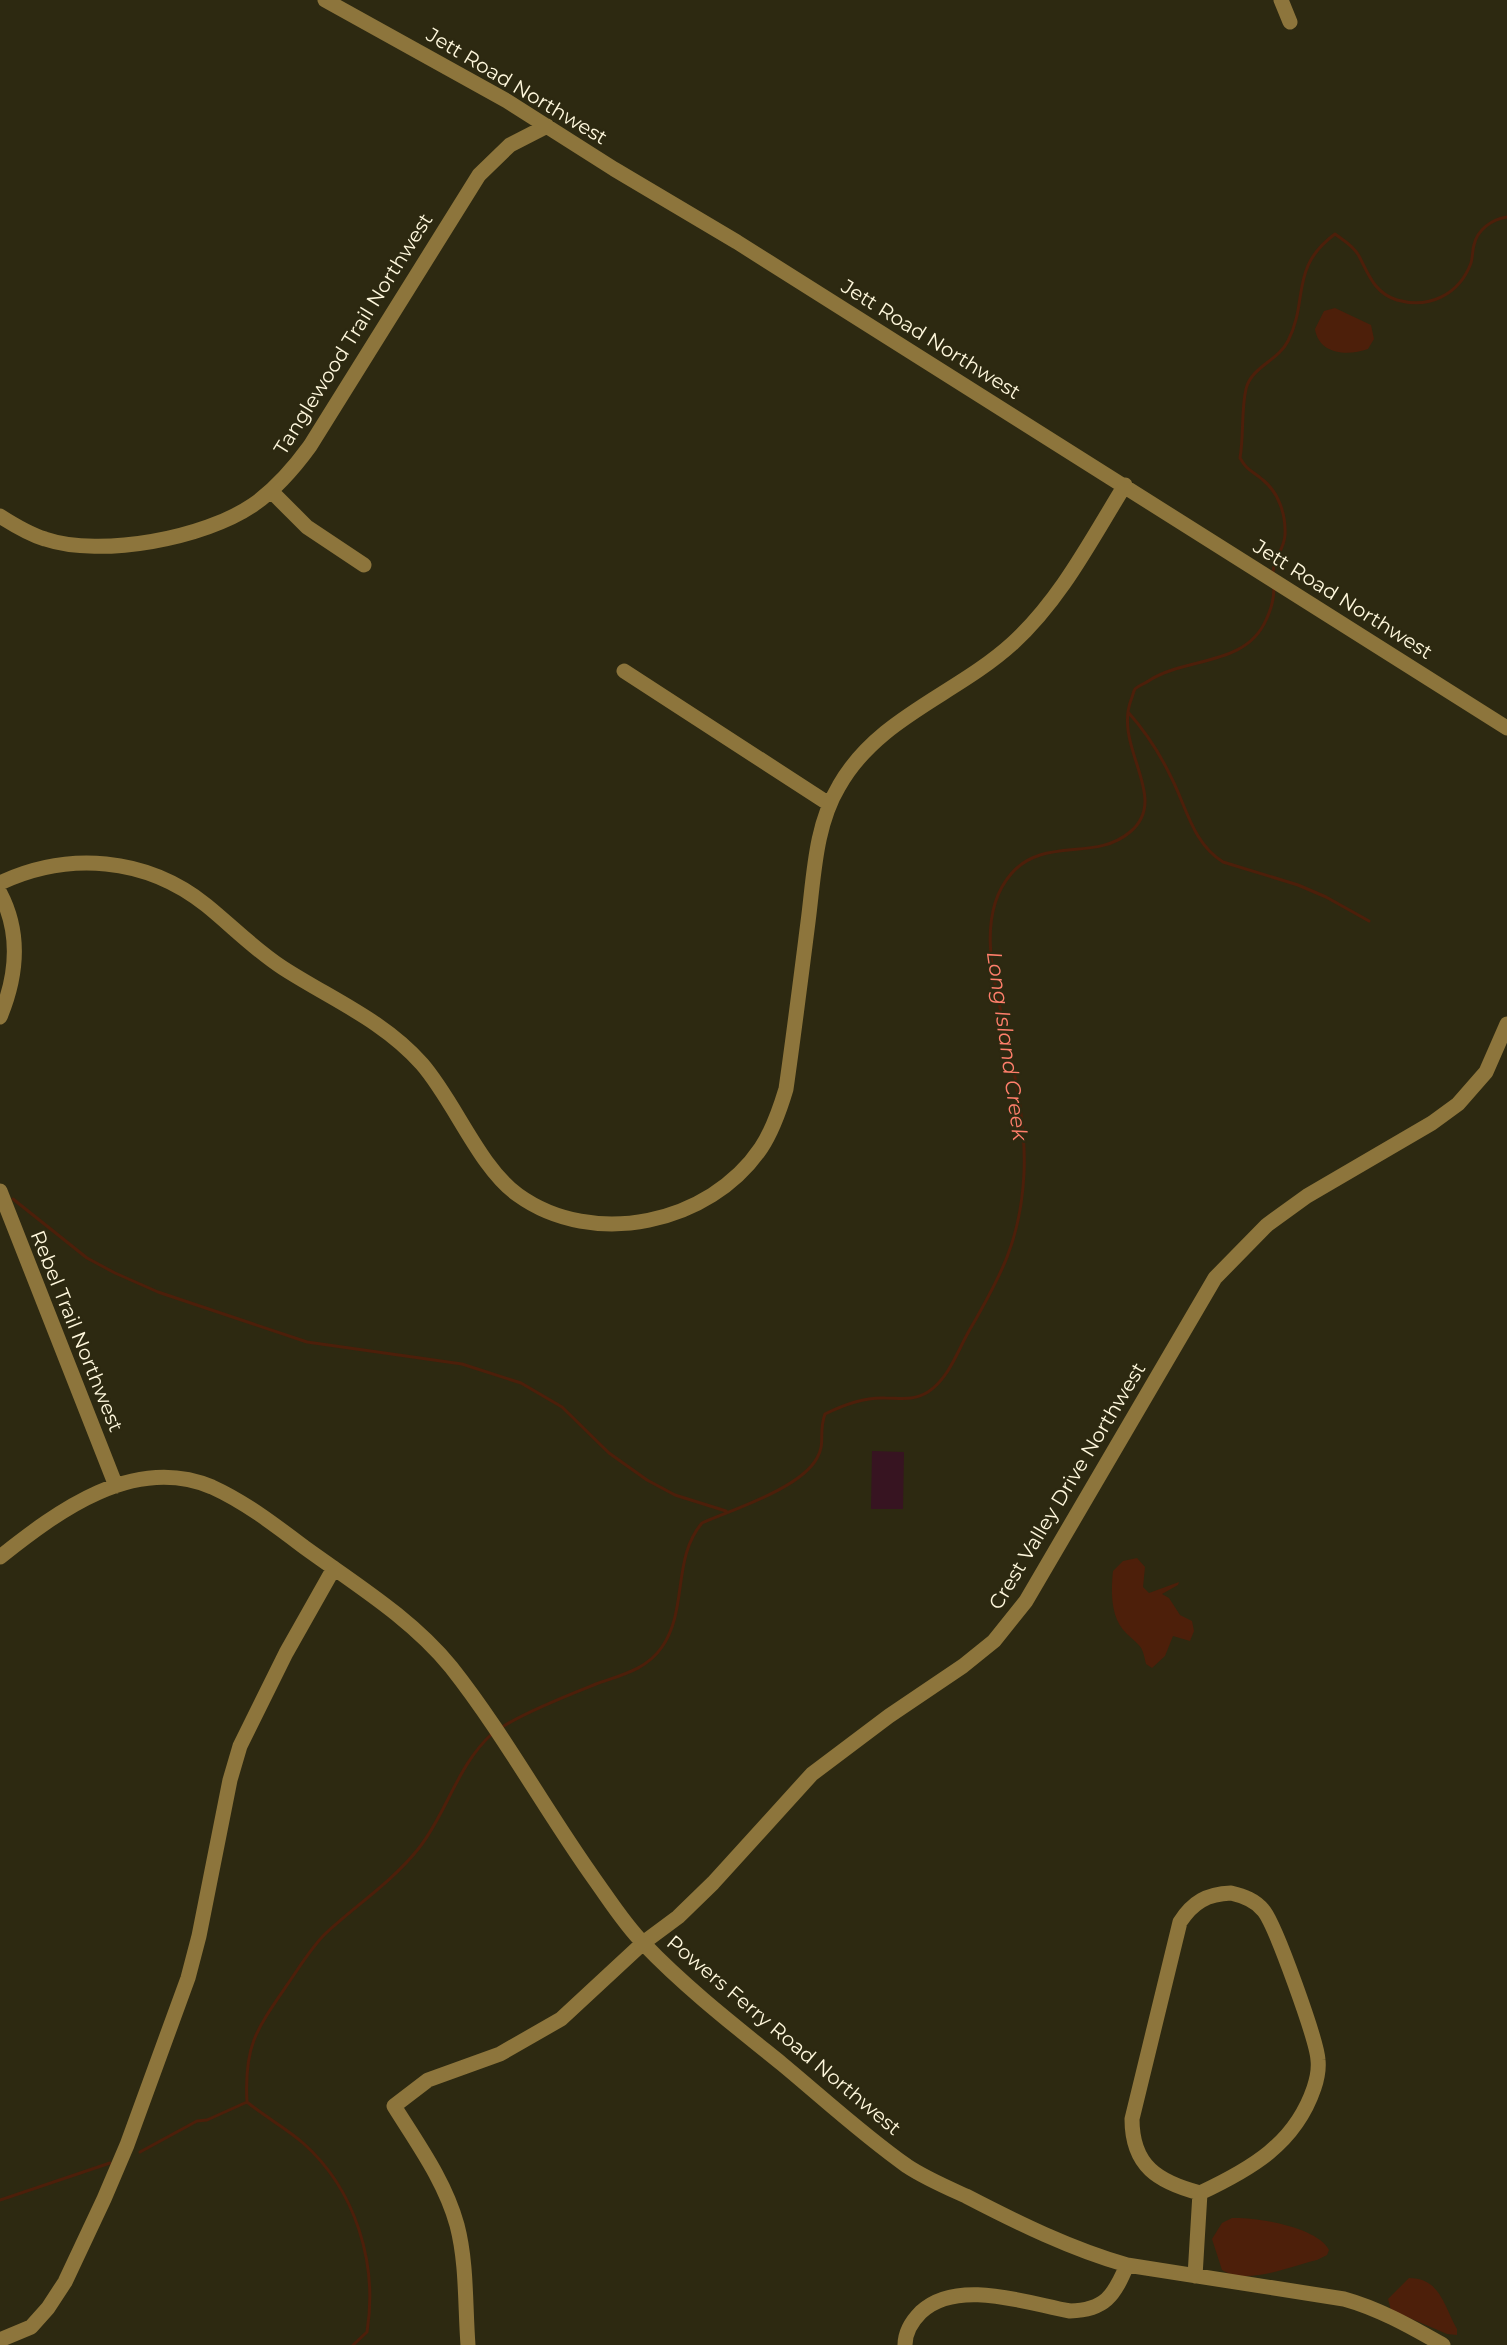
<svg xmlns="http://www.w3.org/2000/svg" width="1507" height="2345" font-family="Montserrat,sans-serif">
	<rect width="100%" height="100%" fill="#2d2911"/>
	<path fill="#371421" d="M872,1451L904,1452L903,1509H871Z"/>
	<path fill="#4d1f0a" d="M1335,308L1371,325L1374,339L1368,349C1348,356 1319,355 1315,329L1324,311Z
		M1137,1558L1145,1567L1143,1587L1149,1593L1179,1582L1178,1585L1162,1594L1169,1598L1180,1615L1192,1621L1194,1631L1190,1641L1173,1636L1165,1656L1152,1668L1146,1664C1142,1645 1141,1647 1127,1634C1110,1619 1111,1591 1113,1571L1123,1561Z
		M1232,2218C1256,2217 1317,2227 1329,2250L1327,2255L1317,2260C1290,2266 1247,2286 1222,2270L1212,2239L1222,2223Z
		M1409,2278C1441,2278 1444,2307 1457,2329V2335L1447,2334L1391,2310L1388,2299Z"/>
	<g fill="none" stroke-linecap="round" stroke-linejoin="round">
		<path stroke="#4d1f0a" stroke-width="3" d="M1273,575C1272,560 1284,551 1285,535C1286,515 1279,493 1263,480C1252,470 1248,472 1240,458C1244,435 1241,411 1246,389C1251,367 1278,361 1288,341C1309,300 1289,268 1335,234C1343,240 1354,246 1359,256C1368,273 1374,293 1397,300C1429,309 1459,295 1471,263C1473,257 1472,251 1474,245C1477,230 1492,219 1507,217
			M1128,712C1145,731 1160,754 1171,777C1187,808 1192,842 1223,862L1298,885L1326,897L1369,921
			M13,1199L87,1258L115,1273L158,1292L307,1342L462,1364L521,1383L562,1407L609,1453L647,1480L675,1495L726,1511
			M501,1728C522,1713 571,1694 596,1684C621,1675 646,1670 662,1647C688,1610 672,1558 702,1523C734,1509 801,1488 817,1458C826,1443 818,1433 825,1414C843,1405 864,1397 885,1398C901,1398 913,1401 928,1392C949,1378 957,1352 969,1331C1001,1276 1021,1239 1024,1173C1026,1130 1017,1085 1008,1043C998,993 972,919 1011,874C1043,836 1095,862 1130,832C1171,798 1113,748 1131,700C1133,696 1133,692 1135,689C1138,686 1146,683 1150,680C1187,657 1246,666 1266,620C1271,610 1274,599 1274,587
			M140,2152L197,2121L207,2120L247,2102
			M0,2200L110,2163
			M353,2345L367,2332C378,2264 356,2190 303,2143C286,2128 265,2117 247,2102C244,2046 256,2030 287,1985C299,1968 310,1949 325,1934C356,1905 392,1882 419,1848C448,1811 457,1765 493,1733"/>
		<path stroke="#8d753c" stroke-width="15" d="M325,0L507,101L614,169L737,242L1507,728
			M1281,0L1290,22
			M271,491L307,527L364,565
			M0,516C14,525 29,534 45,539C101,558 205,538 253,505C276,489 294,468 310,446L479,175L510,145L547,126
			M624,671L829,804
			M0,883C68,851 146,857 206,905C232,926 255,950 283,968C331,999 383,1020 422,1064C455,1102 479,1167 518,1195C593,1249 710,1224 761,1148C773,1130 780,1109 786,1089C794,1033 801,977 808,922C814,876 815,826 839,786C878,717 956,695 1013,643C1061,599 1091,540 1125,485
			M0,893C21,933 17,976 0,1017
			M0,1191L116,1486
			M0,1557C58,1511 134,1454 212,1487C245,1502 275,1525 304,1547C355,1584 411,1618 451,1667C504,1734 545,1810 595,1880C610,1901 625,1925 644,1944C685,1987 735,2026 782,2064C823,2098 863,2135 907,2166C925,2178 946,2187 966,2196C1018,2223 1071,2249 1127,2265L1344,2299C1380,2309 1411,2327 1443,2345
			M1231,1893C1244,1896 1255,1900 1263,1910C1275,1923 1317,2041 1318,2060C1319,2069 1317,2079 1314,2088C1295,2144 1251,2169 1200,2193C1158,2182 1132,2166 1132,2119L1180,1922C1193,1902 1207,1894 1231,1893Z
			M1195,2276L1200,2193
			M0,2340L31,2327L48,2308L65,2282L104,2199L127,2145L188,1978L199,1936L230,1780L240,1746L286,1653L334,1568
			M468,2345C465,2306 467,2263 457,2225C445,2181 417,2143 394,2106L428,2080L500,2054L561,2019L643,1943L678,1917L713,1883L812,1774L889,1716L963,1666L994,1641L1026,1601L1215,1278L1267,1225L1307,1196L1432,1123L1458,1104L1486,1072L1507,1024
			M905,2345C905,2332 912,2321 921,2312C957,2278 1026,2303 1070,2311C1105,2310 1114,2296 1127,2265"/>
	</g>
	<g text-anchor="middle" stroke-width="4.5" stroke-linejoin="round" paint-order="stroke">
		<g font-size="20" fill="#fff8dd" stroke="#2d2911">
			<text transform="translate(517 86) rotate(31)" y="7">Jett Road Northwest</text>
			<text transform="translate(353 334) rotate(-58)" y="7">Tanglewood Trail Northwest</text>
			<text transform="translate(931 339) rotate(32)" y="7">Jett Road Northwest</text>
			<text transform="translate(1343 599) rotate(32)" y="7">Jett Road Northwest</text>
			<text transform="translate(77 1331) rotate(68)" y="7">Rebel Trail Northwest</text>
			<text transform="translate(1067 1486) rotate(-59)" y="7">Crest Valley Drive Northwest</text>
			<text transform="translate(784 2035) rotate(40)" y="7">Powers Ferry Road Northwest</text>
		</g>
		<g font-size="21" font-style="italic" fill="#ff7f6b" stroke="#2d2911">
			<text transform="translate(1007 1046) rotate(82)" y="7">Long Island Creek</text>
		</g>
	</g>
</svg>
